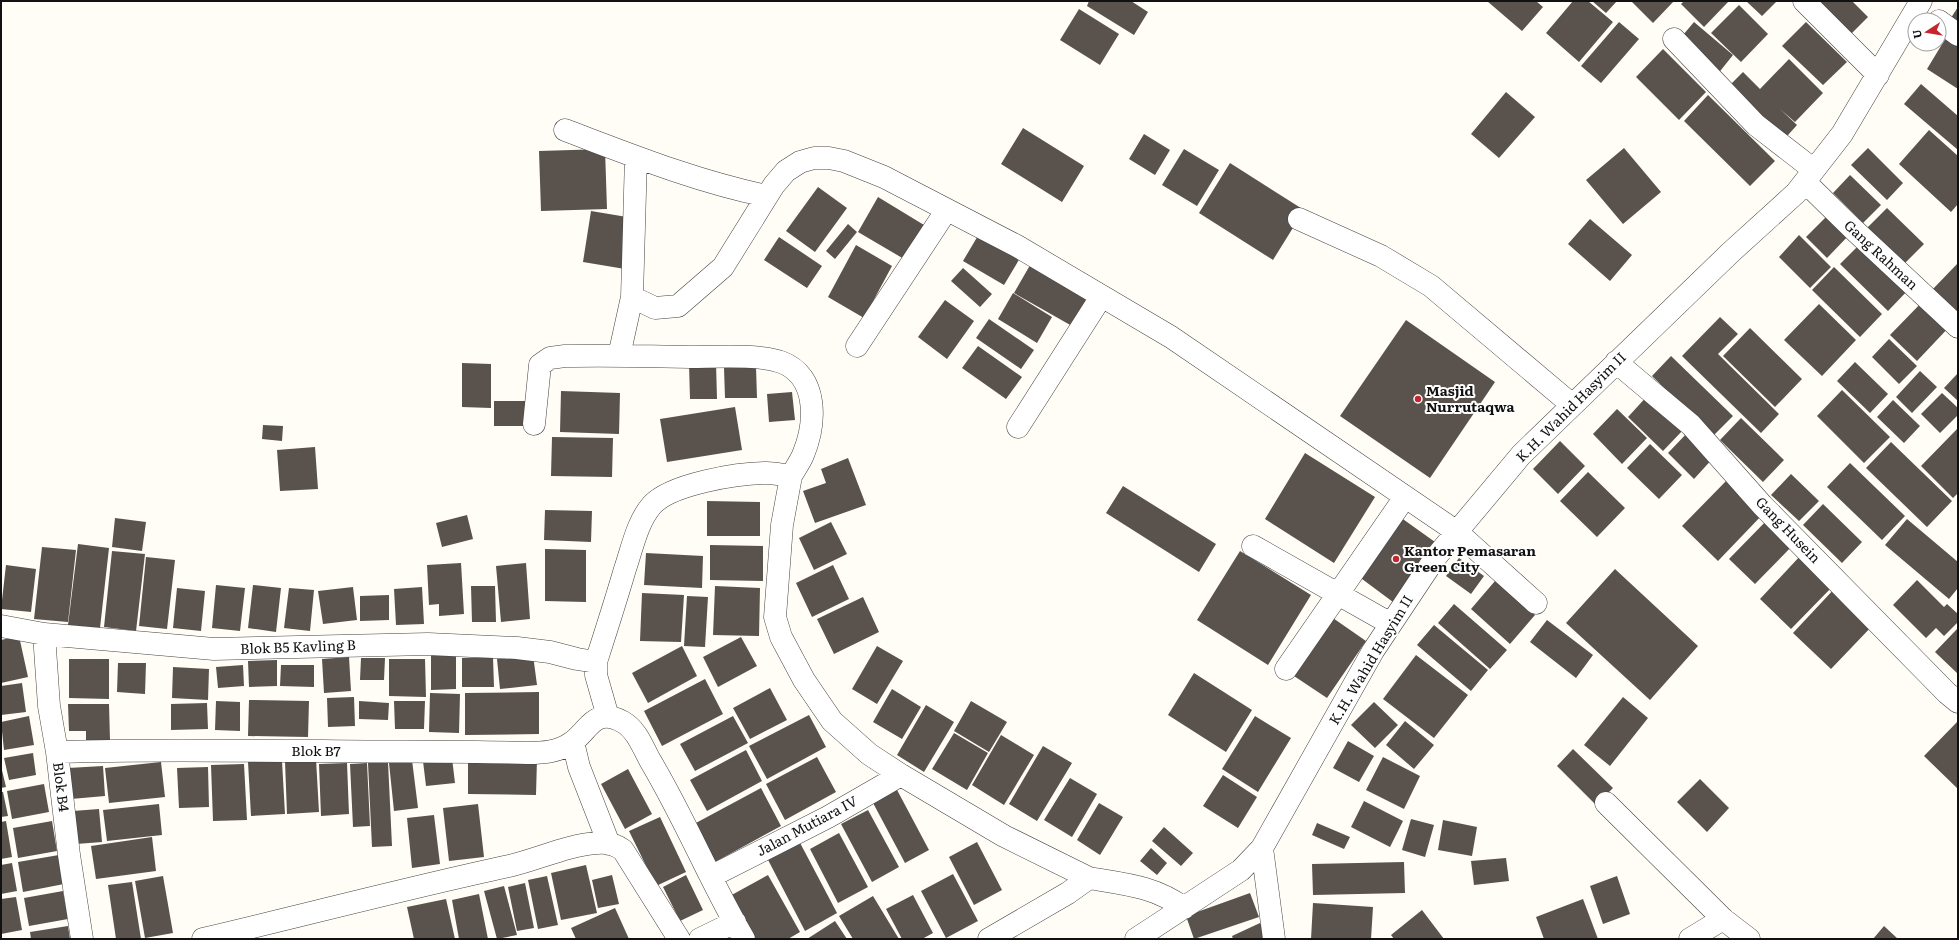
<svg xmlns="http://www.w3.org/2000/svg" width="1959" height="940" font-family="Literata,serif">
	<rect width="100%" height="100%" fill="#fffdf5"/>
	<path fill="#5a524d" d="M1089,1H1131L1148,12L1134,35L1087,6Z
		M1487,1H1536L1543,7L1522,31Z
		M1573,1H1588L1613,22L1579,62L1546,33Z
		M1592,1H1617L1606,13Z
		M1631,1H1674L1653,23Z
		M1684,1H1729L1704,27L1681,4Z
		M1746,1H1777L1762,16Z
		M1812,1H1852L1868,17L1849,36Z
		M1739,5L1768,34L1741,62L1711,33Z
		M1958,7V31L1947,24Z
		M1079,9L1119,34L1100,65L1060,40Z
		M1619,22L1639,39L1601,83L1581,66Z
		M1694,22L1733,55L1717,75L1678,41Z
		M1806,22L1847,62L1823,85L1782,46Z
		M1950,31L1958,35V89L1927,69Z
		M1663,49L1706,92L1679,120L1636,77Z
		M1789,59L1823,93L1795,122L1780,109L1797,125L1780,144L1725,90L1743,72L1760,89Z
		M1921,84L1958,116V150L1904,104Z
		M1506,92L1535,117L1499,158L1471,134Z
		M1708,95L1775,161L1750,186L1684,121Z
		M1023,128L1084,166L1062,202L1001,164Z
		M1929,130L1958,156V204L1951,212L1899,164Z
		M1144,134L1170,150L1155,175L1129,159Z
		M1624,148L1661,192L1623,224L1586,180Z
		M1868,148L1903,183L1887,200L1851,165Z
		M605,149L607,209L541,211L539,151Z
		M1184,149L1219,170L1197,206L1162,185Z
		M1230,163L1304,210L1273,260L1199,213Z
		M1850,175L1881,205L1863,223L1833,193Z
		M818,187L847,208L815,252L786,231Z
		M878,197L924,225L904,259L858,232Z
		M1887,208L1924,244L1903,265L1866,229Z
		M591,211L633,218L625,269L583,262Z
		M1831,212L1852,232L1827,258L1806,237Z
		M1590,219L1632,255L1610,281L1568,244Z
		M848,224L857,232L835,259L826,251Z
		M979,234L1020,258L1004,285L963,261Z
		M1799,235L1831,267L1810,288L1779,257Z
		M779,237L822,266L807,288L764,260Z
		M1863,241L1911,287L1888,311L1840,264Z
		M856,245L892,266L864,318L828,297Z
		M1033,260L1091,292L1072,326L1014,293Z
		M1958,263V315L1932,290Z
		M1834,267L1882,314L1860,337L1812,290Z
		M963,268L992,294L980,307L951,281Z
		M1013,293L1052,317L1037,343L998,319Z
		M1926,298L1952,324L1917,361L1890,335Z
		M945,300L974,321L947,359L918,337Z
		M1819,304L1856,340L1822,376L1784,340Z
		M1720,317L1738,334L1718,354L1779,414L1761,433L1682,356Z
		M989,319L1034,350L1021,369L976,338Z
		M1406,320L1495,382L1430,478L1340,416Z
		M1750,328L1802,379L1775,407L1723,356Z
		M1889,339L1917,366L1899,384L1872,357Z
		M978,346L1022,377L1006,399L962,368Z
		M1671,356L1733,416L1713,436L1652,376Z
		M1855,362L1888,394L1870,413L1837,381Z
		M462,363L491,364V408L462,407Z
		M716,363L717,399H690L689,364Z
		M756,367L757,398H725L724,368Z
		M1920,371L1937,387L1912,413L1896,397Z
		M1958,373V401L1944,388Z
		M1842,390L1890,437L1864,463L1817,416Z
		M561,391L620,393L619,434L560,432Z
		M792,392L795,420L769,422L767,394Z
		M1942,393L1958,408V415L1940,433L1921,414Z
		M1649,394L1684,429L1663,451L1628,417Z
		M1893,400L1920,426L1904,443L1877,417Z
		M494,401H532V426H494Z
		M735,407L742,450L667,462L660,419Z
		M1617,409L1647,438L1622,464L1593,434Z
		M1741,418L1784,460L1763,482L1720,440Z
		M263,425L283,426L282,441L262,439Z
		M1958,428V493L1953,498L1921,466Z
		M1689,431L1715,456L1694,479L1668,453Z
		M552,437L613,438L612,477L551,476Z
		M1560,441L1585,466L1558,494L1533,469Z
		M1891,442L1952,501L1927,527L1866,468Z
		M1650,444L1682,475L1659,499L1627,468Z
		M315,447L318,489L280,491L277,450Z
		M1305,453L1375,497L1334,563L1265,519Z
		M848,458L866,505L815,523L803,491L826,483L821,469Z
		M1850,463L1905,516L1882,540L1827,487Z
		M1588,472L1625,508L1597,537L1560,501Z
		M1791,474L1819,501L1799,521L1771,495Z
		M1729,478L1764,513L1718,561L1682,526Z
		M1123,486L1216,544L1199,572L1106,513Z
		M707,501L760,502V536H707Z
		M1823,504L1862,542L1842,563L1803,525Z
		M545,510L592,511L591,542L544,540Z
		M467,515L473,539L442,547L436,523Z
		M1400,517L1435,542L1393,602L1358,576Z
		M1770,517L1796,542L1755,584L1729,559Z
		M115,518L146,522L142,551L112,547Z
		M1907,519L1958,562V588L1949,599L1885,545Z
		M831,522L847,554L814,570L799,538Z
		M78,544L109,548L100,628L68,625Z
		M710,545L763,546V581L710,580Z
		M42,547L76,550L68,622L34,619Z
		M545,549L586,550V602L545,601Z
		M112,551L145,554L136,631L104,627Z
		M1240,551L1311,595L1268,665L1197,620Z
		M646,553L703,556L702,588L644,585Z
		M1801,555L1833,586L1791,629L1760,599Z
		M146,557L175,560L167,629L139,626Z
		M1459,558L1484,576L1471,594L1446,576Z
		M461,563L464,614L439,616V604L429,605L427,565Z
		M526,563L530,619L501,622L496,566Z
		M6,565L36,569L31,612L1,609Z
		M833,565L849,599L812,617L796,583Z
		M1615,569L1698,646L1650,700L1566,623Z
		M1917,580L1944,607L1947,604L1958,614V622L1944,636L1936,628L1926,638L1893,605Z
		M1495,581L1535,615L1510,644L1471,609Z
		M216,585L245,588L240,631L212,628Z
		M253,585L281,588L276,632L248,628Z
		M471,586H495L496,622H472Z
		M715,586L760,588L759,636L713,635Z
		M353,587L357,620L323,624L318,591Z
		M422,587L424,624L396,625L394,589Z
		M1836,587L1874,624L1831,669L1793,633Z
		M177,588L205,591L201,631L173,628Z
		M289,588L314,590L310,631L284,628Z
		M642,593L684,595L681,642L640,641Z
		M389,595V620L360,621V596Z
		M687,596L708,597L705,647L684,646Z
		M863,597L879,632L834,654L817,619Z
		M1454,604L1507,650L1490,669L1438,623Z
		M1330,616L1366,641L1327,698L1291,674Z
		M1547,620L1593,655L1576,678L1530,642Z
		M1434,625L1488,670L1471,691L1417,645Z
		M1958,628V674L1935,652Z
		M19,636L28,677L1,683V640Z
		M741,637L757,666L718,687L703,657Z
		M682,646L697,676L648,703L632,673Z
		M877,646L903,661L877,704L852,689Z
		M431,652H456V689L431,690Z
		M533,655L537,685L500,689L497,659Z
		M1416,655L1468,695L1434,738L1383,699Z
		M349,657L351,691L324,693L322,659Z
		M493,657L494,687H462V658Z
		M361,658H385L384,680H360Z
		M69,659H109V699L69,698Z
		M389,659H425L426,697L389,696Z
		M277,660V686L249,687L248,661Z
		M118,663H146L145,694L117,692Z
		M243,665L244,686L218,688L216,667Z
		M281,665H314V687L280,686Z
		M173,667L209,669L208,700L172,698Z
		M1194,673L1252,710L1226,752L1168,715Z
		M705,679L723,714L662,746L644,711Z
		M22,683L26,712L1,715V686Z
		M770,688L787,720L750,739L733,708Z
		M892,689L921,707L902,739L873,722Z
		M539,692V734L465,735V693Z
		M430,693L460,694L459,733L429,732Z
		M354,697L355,726L328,727L327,698Z
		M1623,697L1648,718L1610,766L1584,745Z
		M249,700L309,701L308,737L248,736Z
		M216,701L240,702V731L215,730Z
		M359,701L389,703L388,720L359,719Z
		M394,701H425L424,729H395Z
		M971,701L1007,722L989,752L954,731Z
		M1374,702L1398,725L1375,748L1351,725Z
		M207,703L208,729L171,730V704Z
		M68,704H109L110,740H86V731H69Z
		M926,705L954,722L924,772L897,755Z
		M809,715L826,747L767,779L749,746Z
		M29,716L34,745L4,750L1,722Z
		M733,716L748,743L695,771L680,744Z
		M1255,716L1291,738L1258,792L1222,769Z
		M1405,721L1434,745L1414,769L1386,745Z
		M1958,721V789L1924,756Z
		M954,733L988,753L967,790L932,769Z
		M1001,735L1034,755L1004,805L972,785Z
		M1348,741L1374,756L1359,782L1333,768Z
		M1043,746L1072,763L1037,821L1009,804Z
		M1573,749L1613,788L1596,805L1557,766Z
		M746,750L762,781L707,811L690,780Z
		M33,753L36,775L9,780L4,758Z
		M468,757L537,759L536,795L468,794Z
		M817,757L836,792L785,820L766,784Z
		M1383,757L1420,776L1404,809L1366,790Z
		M452,758L455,783L426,786L423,761Z
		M316,759L319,812L287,814L285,761Z
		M412,760L418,808L394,811L389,763Z
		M282,761L285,814L251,816L248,762Z
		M161,762L165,797L109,803L105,768Z
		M388,762L392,846L372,847L368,763Z
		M347,763L349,814L321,816L319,764Z
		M367,763L370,826L353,827L350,764Z
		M244,764L247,820L213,821L211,765Z
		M1,766L6,787L1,788Z
		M103,766L105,796L71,799L68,768Z
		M208,767L209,807L179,808L177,768Z
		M628,769L652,814L625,829L601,784Z
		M1223,775L1257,797L1238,828L1203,806Z
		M1070,778L1097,794L1072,837L1044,820Z
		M1700,779L1729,808L1707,832L1677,802Z
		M44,784L49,812L12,819L7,791Z
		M761,788L781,826L715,862L694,824Z
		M896,788L929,850L905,863L872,801Z
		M1,792H3L8,816L1,817Z
		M1364,801L1403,821L1390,847L1351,827Z
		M1099,803L1123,817L1100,855L1077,840Z
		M159,804L162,835L107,841L103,810Z
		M478,804L484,857L449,861L443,808Z
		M99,809L102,842L76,844L73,811Z
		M868,810L899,867L872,882L841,824Z
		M434,815L440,864L412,868L407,818Z
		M660,817L686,872L656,886L629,831Z
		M1411,819L1434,825L1425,857L1402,850Z
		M1443,820L1477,827L1472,856L1438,850Z
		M6,821L12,857L1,859V822Z
		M52,821L57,851L18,858L13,828Z
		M1317,823L1350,837L1344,849L1312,835Z
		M1164,827L1193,853L1181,866L1152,841Z
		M839,833L868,887L838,903L810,849Z
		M152,837L156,871L96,879L91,846Z
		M798,839L837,913L805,931L766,856Z
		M977,842L1002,890L974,905L949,857Z
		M1151,848L1167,863L1157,875L1140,861Z
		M59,855L64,884L23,892L18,862Z
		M1506,858L1509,881L1474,885L1471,861Z
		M1404,862L1405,893L1313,895L1312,864Z
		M12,863L17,891L1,894V865Z
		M586,865L597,913L561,920L551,873Z
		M953,874L978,921L946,938L921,891Z
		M612,875L619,904L598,908L592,880Z
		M686,875L703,910L680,921L663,887Z
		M768,875L800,932L788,939H752L728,897Z
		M163,876L173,933L145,938L135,881Z
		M547,876L558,925L538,929L528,880Z
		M1617,876L1630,914L1603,924L1590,886Z
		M132,882L141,939H116L108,885Z
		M525,883L534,928L517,931L508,887Z
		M504,886L517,935L497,939L484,891Z
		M63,891L68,919L29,926L24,898Z
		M1250,893L1259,917L1194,939L1186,916Z
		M479,894L488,939H459L452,900Z
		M913,895L933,933L922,939H902L886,909Z
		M873,896L899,939H853L839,916Z
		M16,897L22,930L1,934V899Z
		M446,899L455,939H414L407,907Z
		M1583,899L1598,939H1544L1536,917Z
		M1313,903L1373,907L1371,939H1311Z
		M615,908L629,939H576L571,928Z
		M1422,910L1444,939H1394L1391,935Z
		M835,921L847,939H807Z
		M1260,923L1268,939H1233L1232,936Z
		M68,926L70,939H31L30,932Z
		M1884,926L1898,939H1873Z"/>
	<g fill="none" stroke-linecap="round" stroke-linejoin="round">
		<g stroke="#444" stroke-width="23">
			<path id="minor" d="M1804,1L1878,75
				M1939,21L1958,35
				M1674,39L1756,125L1814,170
				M565,130C631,155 698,182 767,196
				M1805,182L1852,228L1958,327
				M1299,219L1381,256L1431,286L1571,404
				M632,297L655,308L678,306L723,267L774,185L786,171L800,162L814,158H829L844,161L884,177L1017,246L1171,337L1457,532L1536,603
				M857,346L946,211
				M619,356L632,297L636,157
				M1616,362L1691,425L1762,505L1947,693L1958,702
				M534,424L540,365L550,358L565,356C607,355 649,356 690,357C716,357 758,354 781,362C819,376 816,424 803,455C800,462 795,469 791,476
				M1018,427L1101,297
				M1253,546L1391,624
				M1,626L44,634L214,649L428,644L517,648L550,652L577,659L596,662
				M44,634L49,706L57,752L69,855L82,939
				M1286,669L1405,497
				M608,717L596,675V662C606,631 616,600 625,569C632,549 637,522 652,505C671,484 738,473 767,473C774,473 783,475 791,476L782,525L775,617L781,637L804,680L832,721L869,754L901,775L1004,836L1089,878
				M573,742L579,767L609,844
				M57,752C146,749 235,751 323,751C392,752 459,751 528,753C543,753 558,752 571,743C589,731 594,706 623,722C637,730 643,748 651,762C685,819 710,881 744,939
				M1606,803L1723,919L1749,939
				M1262,848L1274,939
				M712,876L828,817L901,775
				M203,939C305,915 407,888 509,866C539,859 567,845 597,843C606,842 616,845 623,850L679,939
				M700,939L735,922
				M989,939L1068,893L1089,878C1124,884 1154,886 1184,908
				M1136,939L1241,870L1262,848L1373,651L1435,558L1521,455L1730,253L1796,193L1842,134L1921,1
				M1690,939L1723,919"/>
		</g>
		<use href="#minor" stroke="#fff" stroke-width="22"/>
	</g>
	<g fill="#c4262e" stroke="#fff" stroke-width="1.5">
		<circle cx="1418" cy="399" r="4"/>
		<circle cx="1396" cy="559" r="4"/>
	</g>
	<g text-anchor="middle" stroke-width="4" stroke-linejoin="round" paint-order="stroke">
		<g font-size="14" fill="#111" stroke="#fff">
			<text transform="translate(1881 255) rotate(43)" y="5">Gang Rahman</text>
			<text transform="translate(1571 407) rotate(-45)" y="5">K.H. Wahid Hasyim II</text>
			<text transform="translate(1788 530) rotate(46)" y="5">Gang Husein</text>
			<text transform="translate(298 647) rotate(-2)" y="5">Blok B5 Kavling B</text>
			<text transform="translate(1371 660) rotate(-59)" y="5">K.H. Wahid Hasyim II</text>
			<text x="316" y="756">Blok B7</text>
			<text transform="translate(61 787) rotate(83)" y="5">Blok B4</text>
			<text transform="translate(807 826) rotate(-28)" y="5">Jalan Mutiara IV</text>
		</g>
		<g font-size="14" font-weight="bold" fill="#111" stroke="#fff" text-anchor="start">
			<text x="1426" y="396">Masjid<tspan x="1426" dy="16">Nurrutaqwa</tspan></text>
			<text x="1404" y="556">Kantor Pemasaran<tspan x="1404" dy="16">Green City</tspan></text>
		</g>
	</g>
	<rect width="1959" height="940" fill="none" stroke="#111111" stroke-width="4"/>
	<g transform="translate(1927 32) rotate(258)"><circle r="19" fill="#ffffff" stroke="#a0a0a0"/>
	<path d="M0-3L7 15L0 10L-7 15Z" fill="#c4262e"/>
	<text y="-6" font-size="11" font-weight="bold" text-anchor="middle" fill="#111111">U</text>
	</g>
</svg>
